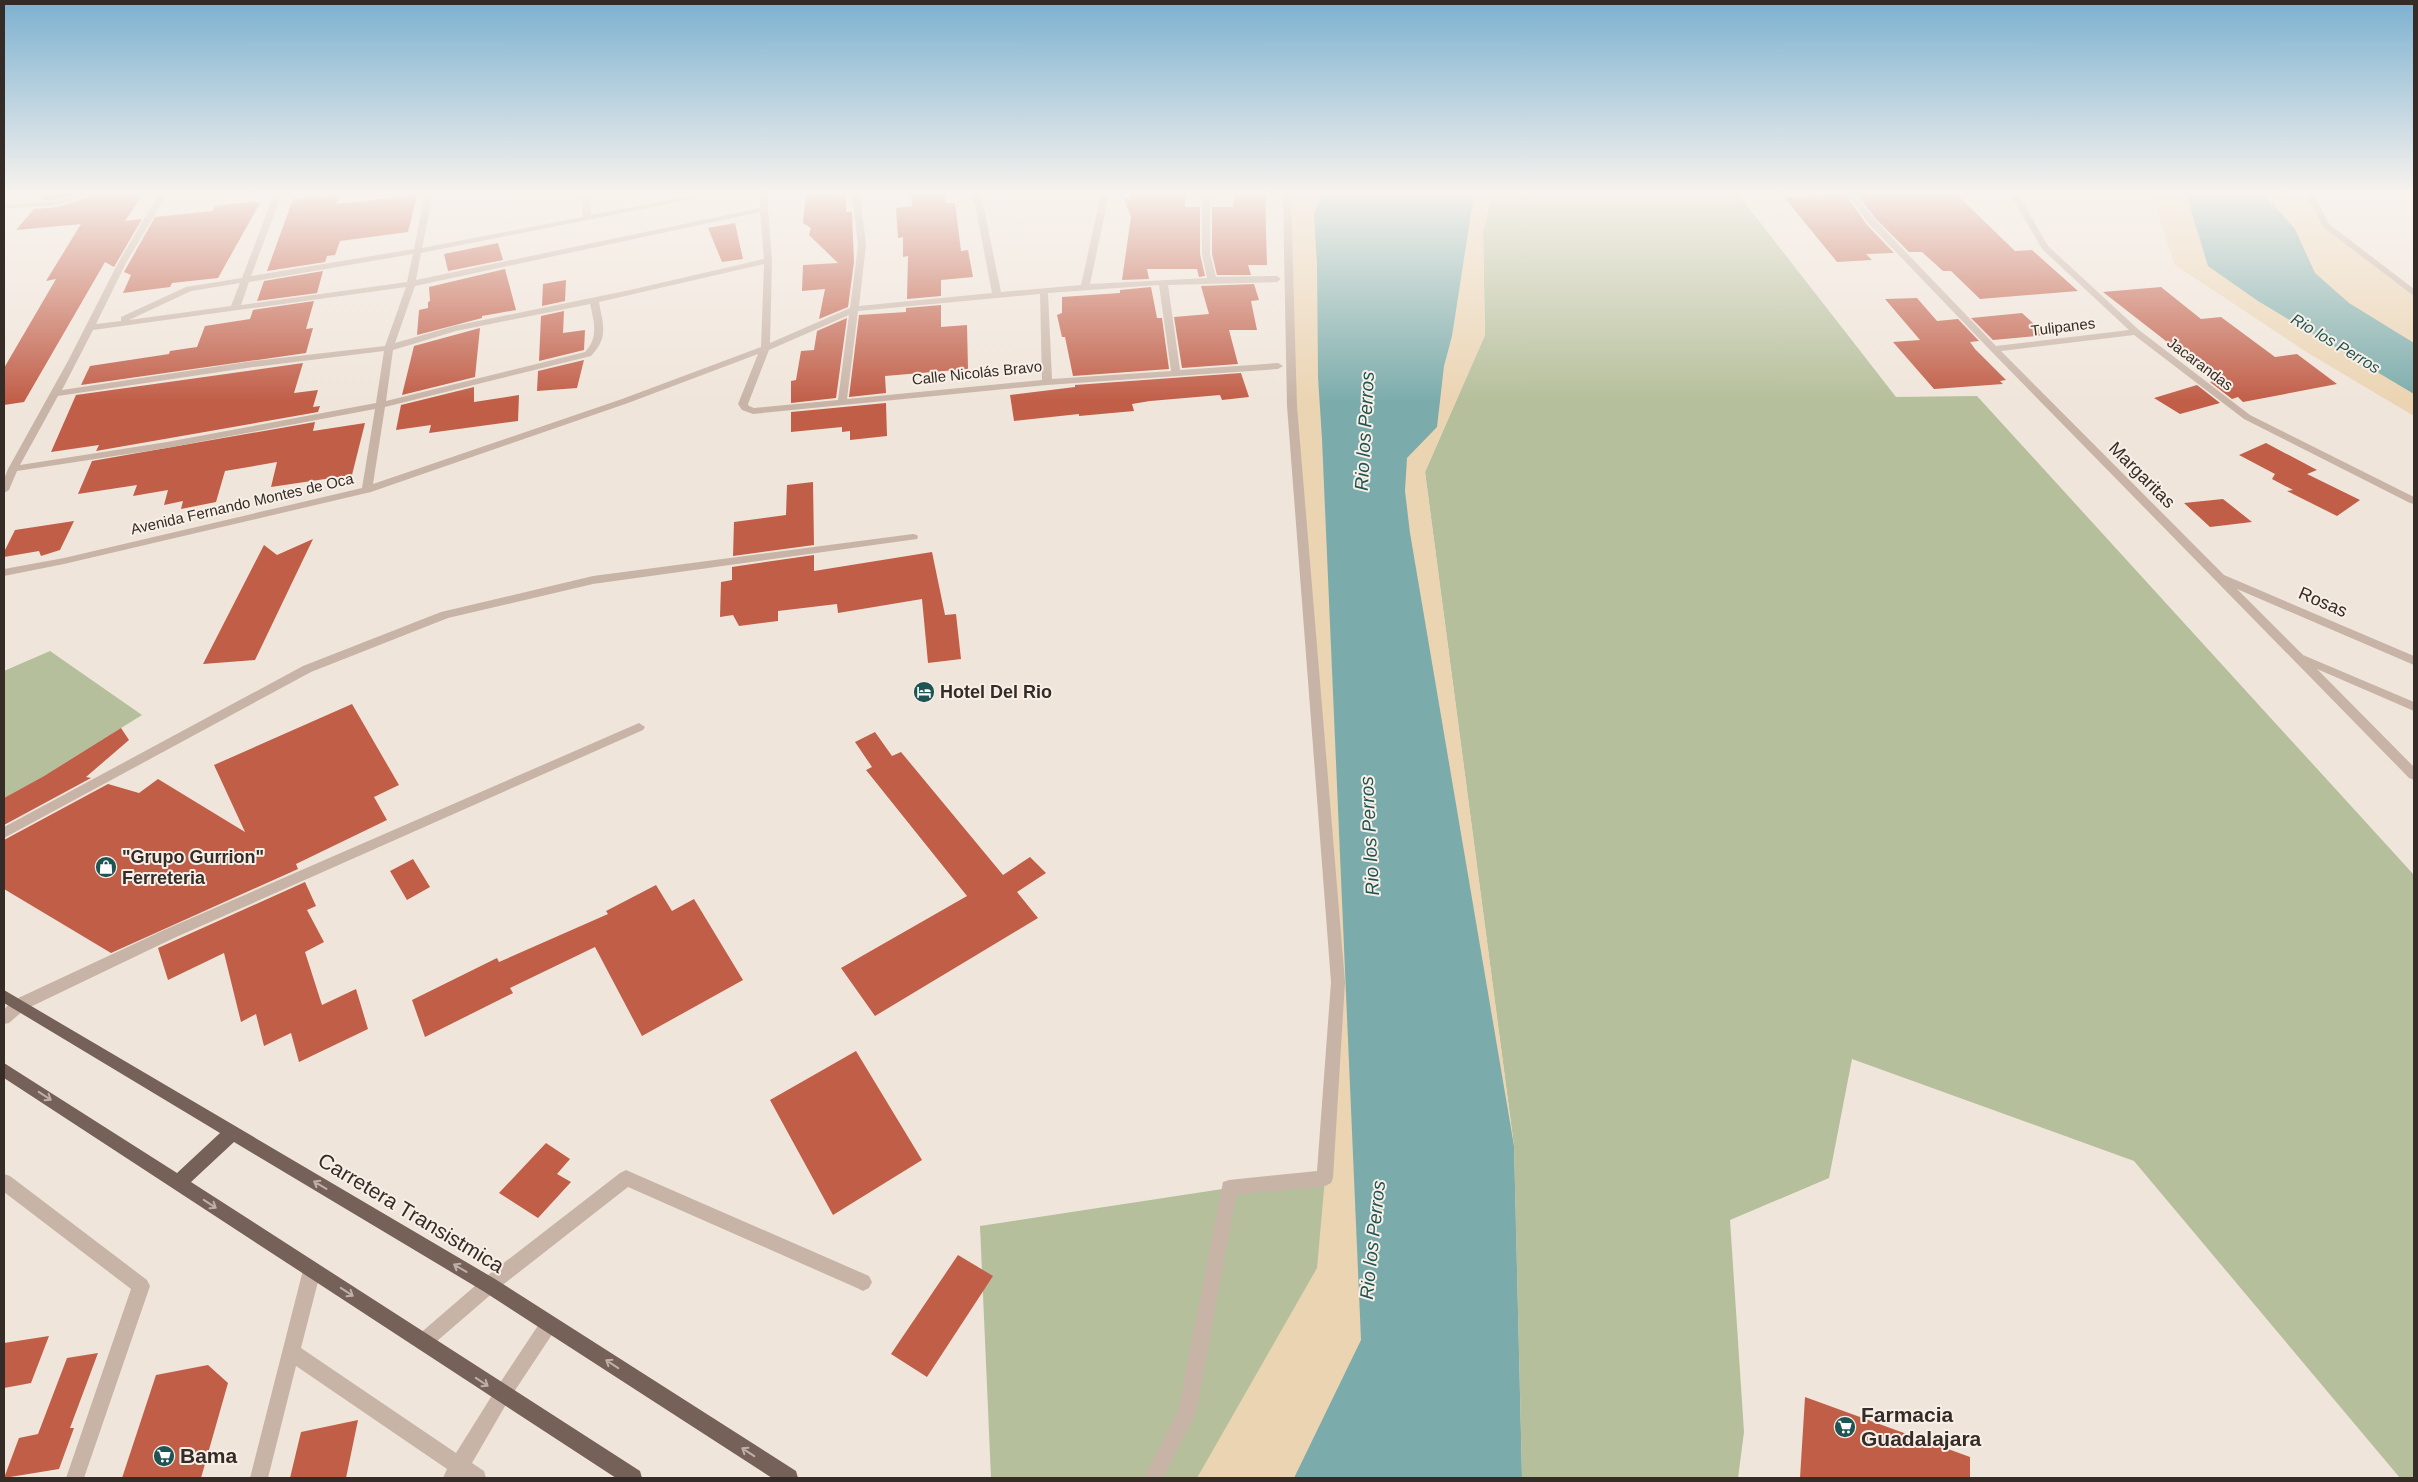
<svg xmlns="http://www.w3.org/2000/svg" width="2418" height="1482" font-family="Helvetica,sans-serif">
	<rect width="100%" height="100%" fill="#f0e5da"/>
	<path fill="#b5bf9b" d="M1492,194H1738L1896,397L1977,396L2414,875V1478H2400L2134,1161L1852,1059L1829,1178L1730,1220L1744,1432L1738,1478H1522L1514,1146L1425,472L1485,335L1483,232Z
		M50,651L142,715L44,776L4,798V671Z
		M1324,1178L1520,1478H991L980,1226L1229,1188Z"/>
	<path fill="#ebd4b2" d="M1290,194H1492L1483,232L1485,335L1425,472L1514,1146L1522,1478H1197L1317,1268L1325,1178L1338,982L1292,406Z
		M2151,194H2310L2327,225L2414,293V416L2308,353L2175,265Z"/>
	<path fill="#7bacab" d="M1320,194H1474L1452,336L1444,366L1437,427L1407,458L1405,491L1410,533L1514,1146L1522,1478H1294L1361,1340L1322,439L1318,377L1317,264L1314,215Z
		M2186,194H2264L2295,229L2315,273L2349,303L2414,343V394L2258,301L2208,266Z"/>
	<path fill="#c15e48" d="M47,194H74L57,199L41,200Z
		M97,194H143L125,221L142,219L114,267L105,262L24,402L4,405V368L56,279L46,281L81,224L16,230L34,209L58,207Z
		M806,194H846V212H852L854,262L848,307L819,319L825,289L802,291L803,265L838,263L809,235L811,228L803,223Z
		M911,194H944L946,203H955L961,251L968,250L973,277L941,280V296L907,299L908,256L903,257V237L898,238L896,208L912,206Z
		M1131,194H1185V207H1200V254L1205,276L1199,277L1197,269H1147L1149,279L1122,280L1131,217L1124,199H1131Z
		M1234,194H1265L1267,265H1248L1251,275H1217L1212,254V207H1233Z
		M1845,194L1867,225L1894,253L1866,254L1872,260L1837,262L1784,197Z
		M1857,194H1956L2015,251L2032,250L2078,291L1980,299L1951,271H1943L1922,252H1909L1876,219Z
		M330,195L329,196L340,195L336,204L417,195L408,232L340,241L335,255L327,256L325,262L267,271L293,199Z
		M256,201L255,203H260L218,278L172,283L170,287L123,293L131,275L124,272L155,217L213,211L215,206Z
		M735,223L743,259L722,262L708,228Z
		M498,243L503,260L448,271L444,254Z
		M505,269L516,310L482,316V318L417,335L419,310L428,308V302L430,301L429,287Z
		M323,271L317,293L257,301L264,281Z
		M566,280L565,301L542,306L543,284Z
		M1254,284L1259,300L1251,301L1257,330H1229L1238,364L1182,368L1174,317L1209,314L1201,286Z
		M1151,287L1157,318H1162L1169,369L1073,376L1065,337H1062L1057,315L1062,313V297L1120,293V290Z
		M2161,287L2201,319L2221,317L2275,357L2297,354L2337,384L2243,402L2238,397L2232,399L2210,382L2216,380L2103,292Z
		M1917,298L1937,321L1958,319L1979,341L1970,342L1975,349L2006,380L2000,381L2003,384L1934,389L1893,342L1920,340L1885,299Z
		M314,301L306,329L313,328L306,353L81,385L90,366L169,354L170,351L197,347L205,326L250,319L253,310Z
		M941,305V327L967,325L968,369L885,376L886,393L849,397L859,315L906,312V308Z
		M564,311L563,333L585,330L584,350L539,361L541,316Z
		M2022,313L2046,335L1993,340L1971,318Z
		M847,318L836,398L791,403V381L796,380L801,351L814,350L817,331Z
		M480,328L475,377L402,395L414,346Z
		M584,360L577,388L537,391L538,371Z
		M303,363L294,393L318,390L313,407L320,406L318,412L96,451L99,445L51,452L76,395Z
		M1241,373L1249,397L1222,400L1220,395L1150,401L1132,404L1134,411L1079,416V414L1014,421L1010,395L1075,387V385Z
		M2197,385L2220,403L2180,414L2154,398Z
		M474,387V402L519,395L518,421L429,433L431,425L396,430L401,405Z
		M886,403L887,436L850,440V431L842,432V427L791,432V412Z
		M315,422L313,431L365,423L352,475L271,487L277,462L225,471L216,502L181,509L183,501L164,505L168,490L133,496L137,485L78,494L92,461Z
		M2266,443L2317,470L2307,474L2360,500L2337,516L2287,491L2293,490L2272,479L2275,474L2239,455Z
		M813,482L814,545L733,556L734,522L786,515L787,485Z
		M2223,499L2252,522L2210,527L2184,503Z
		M74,521L60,550L41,556L39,551L4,557V552L15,530Z
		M313,539L255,660L203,664L264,545L277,555Z
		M932,552L945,615L956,614L961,659L928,663L922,599L838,613L837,604L778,611V621L739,626L733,615L720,617L721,582L732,580V567L814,555V571Z
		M352,704L399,785L374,797L387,820L296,864L298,869L111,953L4,889V840L108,784L139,793L158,779L245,832L214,765Z
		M121,728L129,740L86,777L91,778L4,825V798L44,776Z
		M875,732L892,756L901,752L1003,875L1030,857L1046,873L1017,892L1038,918L875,1016L841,968L967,896L866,770L872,767L855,742Z
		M413,859L430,887L407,900L390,871Z
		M305,882L316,906L307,910L324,942L305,952L322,1005L356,989L368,1029L299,1062L291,1033L264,1046L256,1014L241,1022L224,953L168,980L158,948Z
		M656,885L672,911L694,899L743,980L642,1036L595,947L510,988L513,993L425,1037L412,1000L497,958L499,962L608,914L606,911Z
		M856,1051L922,1160L833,1215L770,1100Z
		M546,1143L570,1159L557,1174L571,1182L538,1218L499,1193Z
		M958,1255L993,1276L927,1377L891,1354Z
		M49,1336L31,1383L4,1388V1343Z
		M98,1353L70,1428H74L59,1469L4,1478L19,1438L38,1434L67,1358Z
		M208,1365L228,1383L201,1478H122L156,1375Z
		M1805,1397L1970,1457V1478H1800Z
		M358,1420L346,1478H290L301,1432Z"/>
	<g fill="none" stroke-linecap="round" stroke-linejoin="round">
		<path fill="#c8b4a7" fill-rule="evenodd" d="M312,1261L318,1264L321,1270L301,1348L456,1453L496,1389L543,1318L549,1315L555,1318L558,1324L555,1330L508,1401L472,1463L484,1471L486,1478H443L447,1469L296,1366L268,1478H250L303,1270L306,1264Z"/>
		<path fill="#c8b4a7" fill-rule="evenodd" d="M81,194H95L57,205L4,209V205L57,201Z
			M159,194H167L126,263L96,324L121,321V317L186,287L242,278L274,194H282L251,276L414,249L425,194H433L422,248L583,217L582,194H590L591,215L701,194H718L421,253L416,280L760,208L759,194H767L772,261L770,343L850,308L858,245L852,194H860L866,245L859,306L992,293L973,194H981L1001,292L1081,285L1101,194H1109L1090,284L1207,278L1202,254V194H1210V254L1216,277L1277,276L1281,279L1277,282L1168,285L1180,370L1278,363L1283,366L1278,369L1047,385L753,414L742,410L738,404L758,354L628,403L371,492L64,564L4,576V569L64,558L362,488L375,409L167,448L17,471L9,490L4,493V479L8,469L68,361L118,263ZM760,212L764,259L630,290L454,326L395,343L415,286ZM413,254L407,282L241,305L249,282ZM764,264L761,347L622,399L373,484L385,407L591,356C609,337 603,325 599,302ZM240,283L231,306L129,320L191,291ZM1159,285L1171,371L1052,379L1048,293ZM406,287L385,346L253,361L62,390L93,330ZM1040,294L1042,380L847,399L858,311ZM590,304C594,322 599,337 585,352L386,401L393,350L456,331ZM849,315L838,400L754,408L749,406L748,404L769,350ZM384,351L376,403L167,442L20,465L58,396L253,367Z
			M1286,194H1294L1291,198L1297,406L1345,982L1333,1178L1331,1183L1325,1186L1236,1195L1196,1413L1163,1478H1144L1178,1411L1223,1182L1229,1180L1317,1171L1331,982L1287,406L1283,198Z
			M1847,194H1855L1875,220L1996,346L2129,330L2042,249L2010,194H2018L2048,246L2139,330L2250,415L2414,497V504L2410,503L2244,419L2134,335L2001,351L2224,575L2414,656V665L2237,589L2303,655L2414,702V711L2317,669L2414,767V780L2409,778L1991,351L1869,224Z
			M2306,194H2314L2329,224L2414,289V296L2323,227Z
			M913,534L917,535L918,537L917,539L593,584L448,618L311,672L4,838V827L303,666L441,612L593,576Z
			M639,723L645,727L643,730L174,938L24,1010L9,1023L4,1024V1009L14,1000L164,930Z
			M626,1170L869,1276L872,1282L869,1288L863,1291L857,1288L628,1187L495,1291L429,1348L423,1351L417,1348L414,1342L417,1336L483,1279L620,1173Z
			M4,1174L10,1176L147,1280L150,1286L84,1478H66L131,1289L4,1192Z"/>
		<path fill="#766159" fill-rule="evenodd" d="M4,990L495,1279L796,1471L798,1478H772L483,1291L234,1142L191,1182L640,1471L642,1478H616L4,1078V1063L177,1173L220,1133L4,1003Z"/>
	</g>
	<defs><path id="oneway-shaft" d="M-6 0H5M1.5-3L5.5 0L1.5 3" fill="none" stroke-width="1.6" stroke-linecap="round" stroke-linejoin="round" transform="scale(1.25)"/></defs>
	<g stroke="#beafa7">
		<use href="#oneway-shaft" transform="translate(45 1096) rotate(33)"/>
		<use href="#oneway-shaft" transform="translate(320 1185) rotate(-149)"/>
		<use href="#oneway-shaft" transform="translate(210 1204) rotate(33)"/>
		<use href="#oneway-shaft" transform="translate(460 1268) rotate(-149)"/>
		<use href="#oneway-shaft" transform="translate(347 1292) rotate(33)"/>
		<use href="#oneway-shaft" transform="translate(612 1364) rotate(-147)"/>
		<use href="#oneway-shaft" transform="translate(482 1382) rotate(34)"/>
		<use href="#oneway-shaft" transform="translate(748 1452) rotate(-147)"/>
	</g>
	<linearGradient id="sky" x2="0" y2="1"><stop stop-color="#7cb1d0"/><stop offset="0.48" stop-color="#f8f3ee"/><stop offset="1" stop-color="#f8f3ee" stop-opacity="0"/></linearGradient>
	<rect width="2418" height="402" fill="url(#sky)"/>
	<defs>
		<g id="hotel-disc" transform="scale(1.125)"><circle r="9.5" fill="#1f5454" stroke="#f8efe7"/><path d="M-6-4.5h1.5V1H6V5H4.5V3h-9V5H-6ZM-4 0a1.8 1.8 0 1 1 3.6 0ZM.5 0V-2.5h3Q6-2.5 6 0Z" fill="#fff"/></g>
		<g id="shop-disc" transform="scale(1.125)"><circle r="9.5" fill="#1f5454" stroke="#f8efe7"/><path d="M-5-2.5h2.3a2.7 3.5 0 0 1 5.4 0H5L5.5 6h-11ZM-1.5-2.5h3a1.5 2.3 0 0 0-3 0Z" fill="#fff"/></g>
		<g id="supermarket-disc" transform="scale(1.125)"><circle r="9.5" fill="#1f5454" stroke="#f8efe7"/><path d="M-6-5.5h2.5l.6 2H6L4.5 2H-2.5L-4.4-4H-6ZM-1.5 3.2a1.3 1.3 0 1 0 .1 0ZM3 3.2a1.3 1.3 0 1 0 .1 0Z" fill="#fff"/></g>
	</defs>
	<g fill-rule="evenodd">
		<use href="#hotel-disc" x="924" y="692"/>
		<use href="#shop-disc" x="106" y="867"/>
		<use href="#supermarket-disc" x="1845" y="1427"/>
		<use href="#supermarket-disc" x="164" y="1456"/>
	</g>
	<g text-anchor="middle" stroke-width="4" stroke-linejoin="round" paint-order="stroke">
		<g font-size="15" fill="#352b27" stroke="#f8efe7">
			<text transform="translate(2063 327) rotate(-7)" y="5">Tulipanes</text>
			<text transform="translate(2200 364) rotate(37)" y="5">Jacarandas</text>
			<text transform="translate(977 373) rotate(-6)" y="5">Calle Nicolás Bravo</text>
			<text transform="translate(242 504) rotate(-13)" y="5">Avenida Fernando Montes de Oca</text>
		</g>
		<g font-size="16" font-style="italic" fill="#1f5454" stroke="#f8efe7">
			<text transform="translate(2336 343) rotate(31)" y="6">Rio los Perros</text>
		</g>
		<g font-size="18" fill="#352b27" stroke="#f8efe7">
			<text transform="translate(2142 475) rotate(45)" y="6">Margaritas</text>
			<text transform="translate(2323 602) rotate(23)" y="6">Rosas</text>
		</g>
		<g font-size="18" font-weight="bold" fill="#352b27" stroke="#f8efe7" text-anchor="start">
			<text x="940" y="698">Hotel Del Rio</text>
			<text x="122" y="863">"Grupo Gurrion"<tspan x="122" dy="21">Ferreteria</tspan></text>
		</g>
		<g font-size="19" font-style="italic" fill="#1f5454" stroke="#f8efe7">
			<text transform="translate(1364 431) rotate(-87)" y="7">Rio los Perros</text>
			<text transform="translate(1369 836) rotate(-93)" y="7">Rio los Perros</text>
			<text transform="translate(1372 1240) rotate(-84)" y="7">Rio los Perros</text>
		</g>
		<g font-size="21" fill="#352b27" stroke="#f8efe7">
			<text transform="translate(411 1213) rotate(31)" y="7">Carretera Transistmica</text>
		</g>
		<g font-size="21" font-weight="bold" fill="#352b27" stroke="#f8efe7" text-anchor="start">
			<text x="1861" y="1422">Farmacia<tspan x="1861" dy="24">Guadalajara</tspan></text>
			<text x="180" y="1463">Bama</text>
		</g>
	</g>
	<rect width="2418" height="1482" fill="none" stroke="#352b27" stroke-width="10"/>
</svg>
